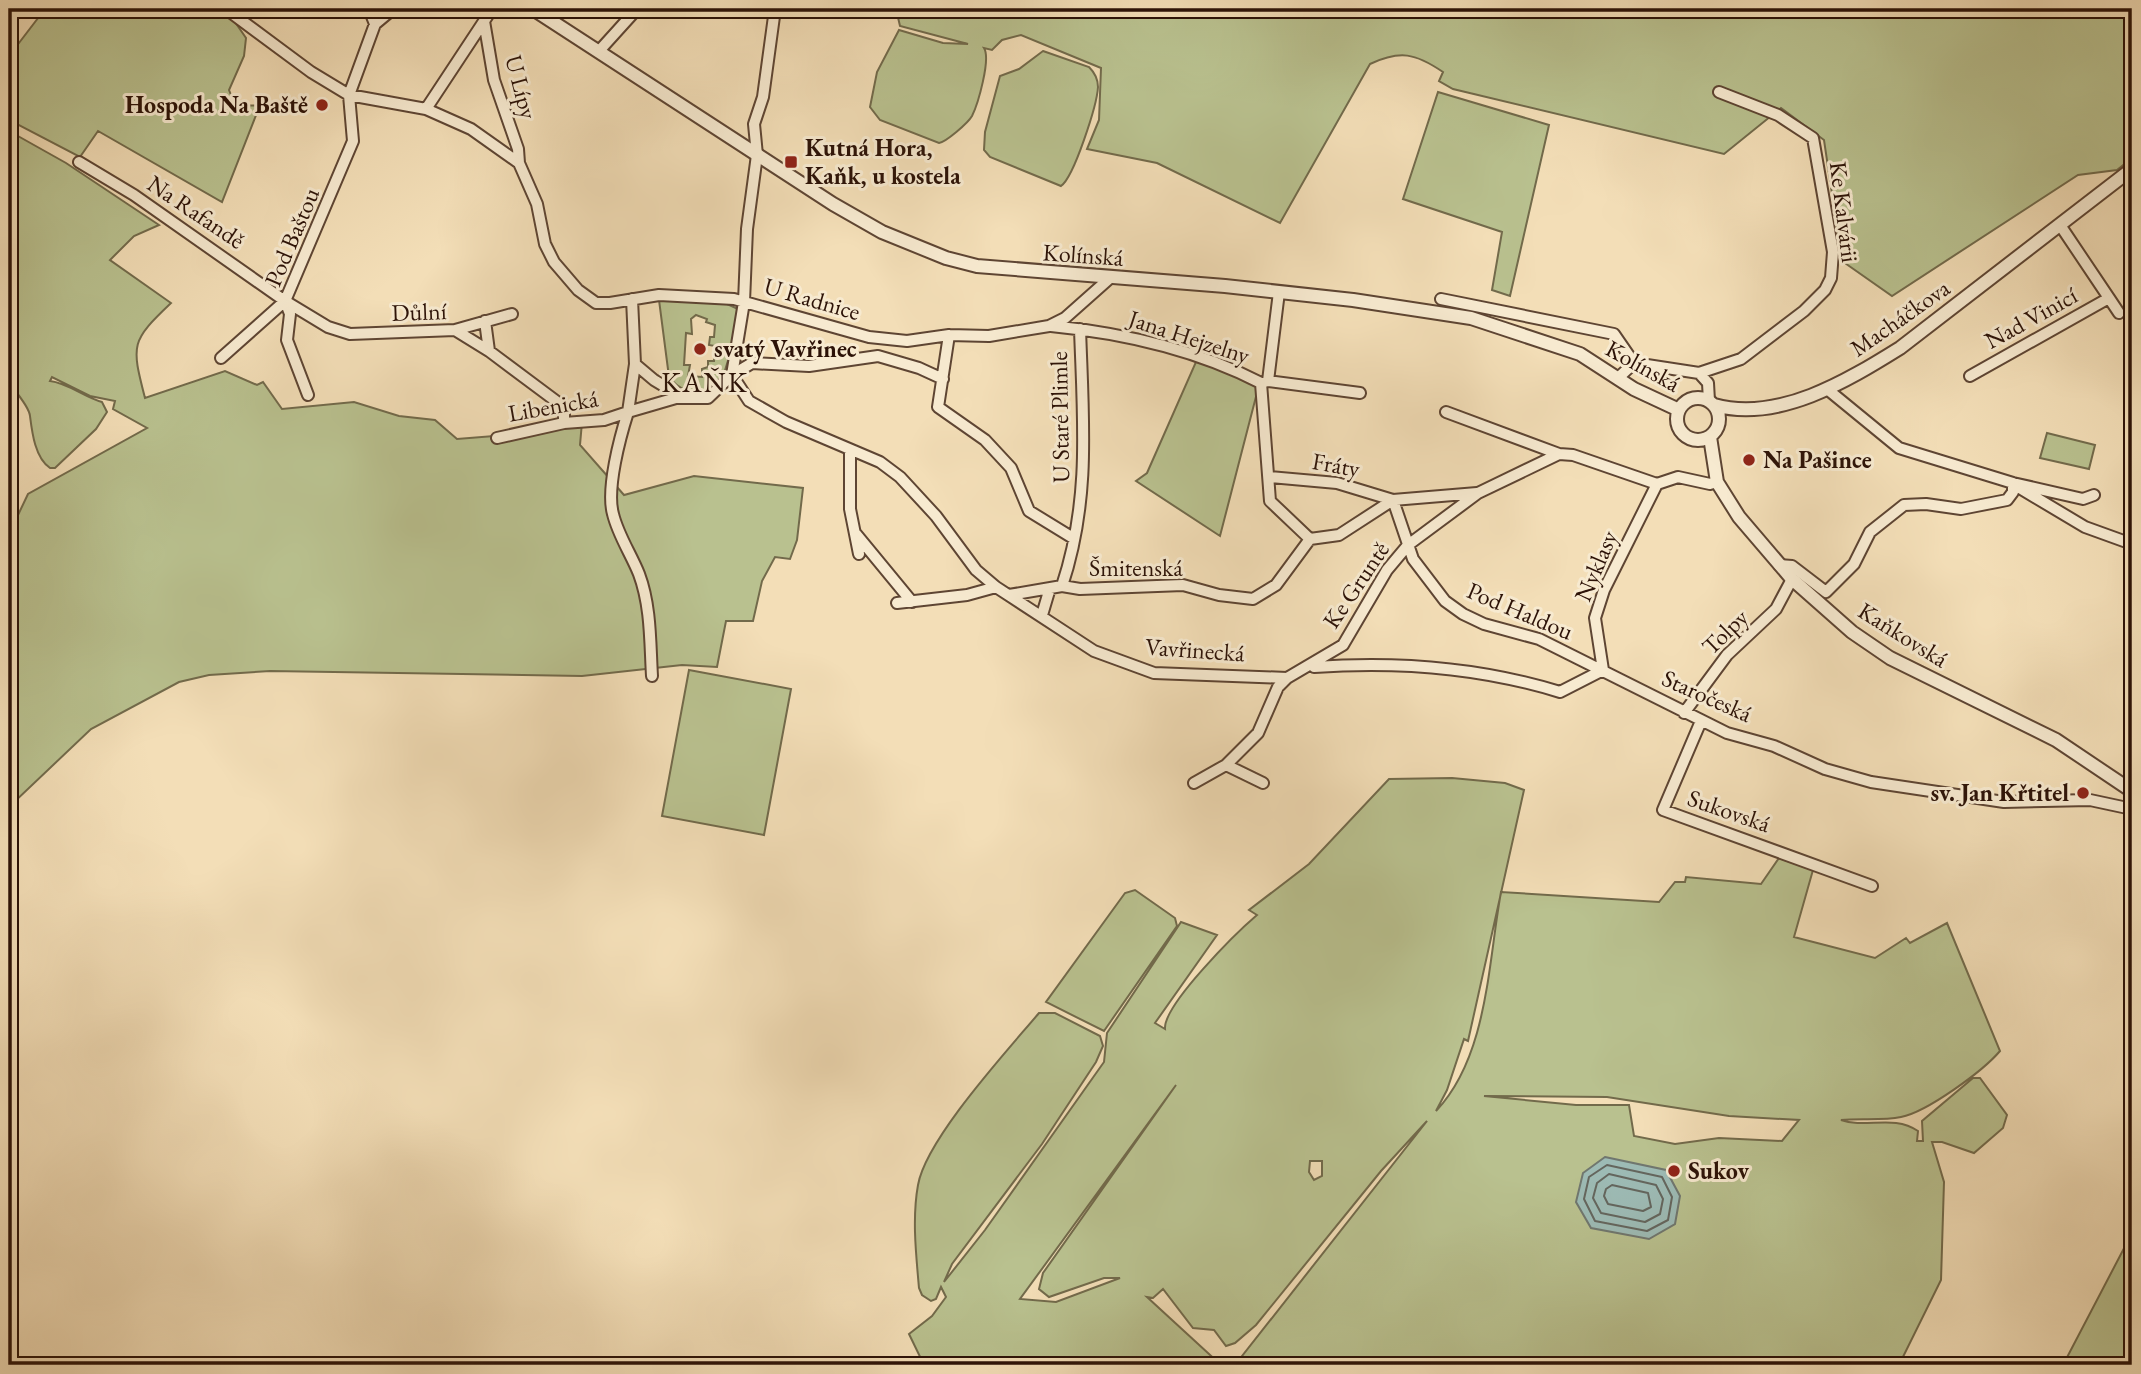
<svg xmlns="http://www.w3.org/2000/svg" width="2141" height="1374" font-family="'EB Garamond',serif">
	<rect width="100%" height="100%" fill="#f3deb7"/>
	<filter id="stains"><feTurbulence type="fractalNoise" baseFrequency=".00286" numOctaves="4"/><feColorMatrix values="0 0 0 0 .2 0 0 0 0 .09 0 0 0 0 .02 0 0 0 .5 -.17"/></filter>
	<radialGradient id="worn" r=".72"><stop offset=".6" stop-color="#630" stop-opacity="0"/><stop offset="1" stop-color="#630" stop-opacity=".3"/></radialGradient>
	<path fill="#b9c18f" stroke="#726a4b" stroke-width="2" fill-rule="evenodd" d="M45,9H215L235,22L246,38L244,56L229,90C235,108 243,106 260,105L222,202L98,131L80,157L9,120V56Z
		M896,9H2132V158L2117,170L2078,175L1892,296L1842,261L1824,140L1781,108L1724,154L1453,89L1439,81L1443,72C1415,53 1400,50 1370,64L1280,223L1157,163L1087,149L1099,120L1101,68L1021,35L1002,40L992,50L984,48C991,59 978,104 972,116C968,123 946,142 939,143L880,120L870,107L877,72L899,30L943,43L968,44L900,26Z
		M1043,51L1089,67C1095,73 1098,79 1098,87C1097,105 1074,177 1061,186L990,157L984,150L985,132L1000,76L1019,69Z
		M1438,92L1549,125L1510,296L1492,290L1502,232L1403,199Z
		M9,131L66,163L159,225L134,236L110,260L171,303C131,341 131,344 145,398L225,371L257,385L263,382L282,409L354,402L399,416L435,420L457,439L532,433L582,422L580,445L624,495L694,476L803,488L797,540L790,559L775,557L762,581L753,621H726L717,667L682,665L582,676L270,671L209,675L179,682L91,729L9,807V534L28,494L147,428L113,409L115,401L90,396L52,377L50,381C68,383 84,397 102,402L107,412L96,429L55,468H50C35,458 32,432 30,416C29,406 15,391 9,383Z
		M659,300L725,303L738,309L735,338L722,380L704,394C690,392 679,390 669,377ZM696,315L707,319L706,322L715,325L714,337H710L709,345L715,346L714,361H708V367L702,369V377L688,376L690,365H684L686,333L692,334L691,319Z
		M1199,355L1259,385L1220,536L1136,481L1147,473Z
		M2047,433L2095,445L2089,469L2040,458Z
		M689,670L791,689L764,835L662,816Z
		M1452,778L1505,783L1524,790L1468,1041L1464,1039L1447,1090L1436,1111C1488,1056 1488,963 1501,892L1659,902L1675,882H1685L1686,877L1761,884L1779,858L1813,870L1794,937L1875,958L1906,938L1910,943L1947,923L2000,1051C1983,1071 1927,1112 1901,1117C1882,1121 1860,1118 1841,1120C1866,1129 1893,1114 1918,1131L1917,1141H1923L1922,1121L1973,1078H1980L2007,1115L2003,1128L1974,1153L1942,1142H1932L1944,1182L1941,1280L1899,1365H1235L1427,1121L1381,1171L1256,1325L1235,1343L1226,1346L1214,1330L1193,1328L1163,1289L1153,1298L1147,1297L1221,1365H924L909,1334L932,1316L946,1297L941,1287L936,1299L931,1301L922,1295L919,1288C916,1254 912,1218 918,1185C926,1139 1007,1051 1039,1013H1055L1100,1036L1103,1046L1096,1062L1042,1144L952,1264L944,1282L985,1230L1104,1062L1107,1033L1181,922L1217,935L1155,1023L1165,1029C1163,1005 1237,932 1257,915L1249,910L1309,864L1389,779ZM1176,1085L1043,1273L1039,1289L1049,1297L1104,1278H1120L1056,1302L1020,1299ZM1484,1096L1607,1097L1729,1116L1799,1120L1782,1141L1719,1138L1675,1144L1634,1136L1629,1105H1576ZM1310,1161H1322V1176L1314,1180L1309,1172Z
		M1135,890L1175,918L1177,926L1104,1031L1046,1002L1125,893Z
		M2132,1233V1365H2063Z"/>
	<path fill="#9dbbb5" stroke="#70776f" stroke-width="2" d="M1605,1157L1666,1170L1680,1196L1675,1224L1649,1239L1591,1228L1576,1202L1583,1173Z"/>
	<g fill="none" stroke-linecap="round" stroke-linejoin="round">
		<path stroke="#64665e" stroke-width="2" d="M1607,1165L1662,1177L1672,1197L1668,1220L1647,1231L1595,1221L1584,1199L1589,1177Z
			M1609,1174L1656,1185L1663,1199L1660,1214L1645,1222L1601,1213L1593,1198L1597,1183Z
			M1612,1185L1648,1193L1651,1207L1643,1211L1608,1204L1604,1196L1606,1189Z"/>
		<g stroke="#5e4533" stroke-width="14">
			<path id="minor" d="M226,9L311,72L349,95L426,109L471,129L519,163L537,204L545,244L554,262L578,290L596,303H610L659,295L734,299L869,337L907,341L949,335L989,336L1049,326L1065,318L1110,278
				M369,9L375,24
				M484,21L494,80L518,149L519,163
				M599,51L637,9
				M426,109L492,9
				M79,162L134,195L285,301L328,327L350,334L455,330L489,351L564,407V423
				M2109,298L2119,313
				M1441,299L1614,334L1634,363
				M285,301L290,314L287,340L308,395
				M485,321L489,351
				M1051,326C1123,333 1197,350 1261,383
				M455,330L512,314
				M949,335L938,407L985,440L1011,468L1029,511L1073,538
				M221,358L285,301L353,141L349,95L375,24L393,9
				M635,364L654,380L684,398
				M1699,373L1741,359L1804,311L1825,290L1831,278L1833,252L1813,138L1778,115L1719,92
				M1970,376L2109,298L2060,225
				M1618,378L1634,363L1699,373L1708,383L1709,401
				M943,379L919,368L878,356L809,366L752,363L732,375L749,401L786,422L880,462L900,477L936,516L976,570L996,587L1094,651L1154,673L1287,678
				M1268,381L1360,393
				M1261,383L1270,501L1310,539
				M1261,383L1268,381L1279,292
				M1827,389L1899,448L2013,483L2083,499L2094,495
				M1446,412L1559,454
				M497,438L564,423L604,420L628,412L635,364L632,299
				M850,451V509L859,554
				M1269,477L1337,483L1393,500L1477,493
				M2018,487L2085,527L2132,544
				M1393,500L1413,559L1445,601L1463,614L1484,624L1539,639L1727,733L1774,746L1825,769L1871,782L2004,802L2090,800L2132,809
				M856,534L912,602
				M1779,565L1792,566L1826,592L1854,564L1870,532L1904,505L1926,504L1961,509L2007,500L2013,492V483
				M1062,586C1091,499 1083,419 1080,329
				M1009,595L1062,586L1080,589L1183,585L1219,595L1253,599L1276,585L1310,539L1339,535L1393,500
				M897,603L967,595L996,587
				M1042,615L1050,588
				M1314,667C1398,661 1479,667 1560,692L1603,670
				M1603,670L1595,618L1604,590L1657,484
				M652,676C650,642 651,606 639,574C631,554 618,535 613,514C606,489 620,437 628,412L676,398H708L732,375L744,302L747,229L757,155L754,124L763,97L775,9
				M1684,713L1727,655L1776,609L1792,579
				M1701,721L1663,810L1872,886
				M1226,765L1263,783
				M1194,783L1226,765L1258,733L1278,687L1287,678L1343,645L1387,570L1408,545L1478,493L1559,454L1573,455L1657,484L1678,477L1710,484L1717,482"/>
		</g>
		<g stroke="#5e4533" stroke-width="16">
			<path id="tertiary" d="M533,9L833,204L882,232L946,258L977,266L1225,286L1353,300L1471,318L1580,354L1634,389L1679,410
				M1677 419a21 21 0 1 1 42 0a21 21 0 1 1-42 0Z
				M1714,405C1778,423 1847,381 1900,348L2132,169
				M1710,437L1717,482L1739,517L1792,579L1852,632L1890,658L2056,740L2132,791"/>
		</g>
		<use href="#minor" stroke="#f7ead0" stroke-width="10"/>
		<use href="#tertiary" stroke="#f7ead0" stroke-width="12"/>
	</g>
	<g fill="#8f2418" stroke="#f7ead0" stroke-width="2.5">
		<circle cx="322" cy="105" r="7"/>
		<rect x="784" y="155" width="14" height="14" rx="3.5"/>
		<circle cx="700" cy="349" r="7"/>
		<circle cx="1749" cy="460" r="7"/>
		<circle cx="2083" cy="793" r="7"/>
		<circle cx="1674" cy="1171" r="7"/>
	</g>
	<g text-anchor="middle" stroke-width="6" stroke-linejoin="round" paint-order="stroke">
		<g font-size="24" fill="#2c1207" stroke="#f7ead0">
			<text transform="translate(521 87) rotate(75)" y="8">U Lípy</text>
			<text transform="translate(196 212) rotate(34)" y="8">Na Rafandě</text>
			<text transform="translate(1844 212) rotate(83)" y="8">Ke Kalvárii</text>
			<text transform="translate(292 237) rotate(-67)" y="8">Pod Baštou</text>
			<text transform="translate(1083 255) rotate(4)" y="8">Kolínská</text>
			<text transform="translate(812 299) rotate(16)" y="8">U Radnice</text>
			<text transform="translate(419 312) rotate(-2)" y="8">Důlní</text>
			<text transform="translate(1900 318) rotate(-35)" y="8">Macháčkova</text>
			<text transform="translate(2031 318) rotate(-29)" y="8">Nad Vinicí</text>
			<text transform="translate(1189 337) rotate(18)" y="8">Jana Hejzelny</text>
			<text transform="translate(1643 366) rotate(29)" y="8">Kolínská</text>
			<text transform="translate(553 406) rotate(-10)" y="8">Libenická</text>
			<text transform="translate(1060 417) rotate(-91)" y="8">U Staré Plimle</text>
			<text transform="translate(1336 465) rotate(10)" y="8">Fráty</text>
			<text transform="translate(1596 566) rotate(-67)" y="8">Nyklasy</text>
			<text x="1136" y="576">Šmitenská</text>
			<text transform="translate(1356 585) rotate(-56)" y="8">Ke Gruntě</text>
			<text transform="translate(1520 611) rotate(23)" y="8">Pod Haldou</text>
			<text transform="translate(1725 632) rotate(-44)" y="8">Tolpy</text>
			<text transform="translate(1903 635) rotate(32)" y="8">Kaňkovská</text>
			<text transform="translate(1195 650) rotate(4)" y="8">Vavřinecká</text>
			<text transform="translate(1707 696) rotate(24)" y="8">Staročeská</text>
			<text transform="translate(1729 811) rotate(19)" y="8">Sukovská</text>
		</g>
		<g font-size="24" font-weight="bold" fill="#2c1207" stroke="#f7ead0" text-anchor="start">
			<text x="308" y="113" text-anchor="end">Hospoda Na Baště</text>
			<text x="805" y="156">Kutná Hora,<tspan x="805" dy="28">Kaňk, u kostela</tspan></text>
			<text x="714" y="357">svatý Vavřinec</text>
			<text x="1763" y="468">Na Pašince</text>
			<text x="2069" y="801" text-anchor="end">sv. Jan Křtitel</text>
			<text x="1688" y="1179">Sukov</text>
		</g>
		<g font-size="28" letter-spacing="2" fill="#2c1207" stroke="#f7ead0">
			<text x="705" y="392">KAŇK</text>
		</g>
	</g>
	<rect width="2141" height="1374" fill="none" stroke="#f3deb7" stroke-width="35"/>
	<rect x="10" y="10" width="2120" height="1353" fill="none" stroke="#2c1207" stroke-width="3.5"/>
	<rect x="18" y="18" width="2106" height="1339" fill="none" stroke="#2c1207" stroke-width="2"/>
	<rect width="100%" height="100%" filter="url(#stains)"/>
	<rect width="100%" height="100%" fill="url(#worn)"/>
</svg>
